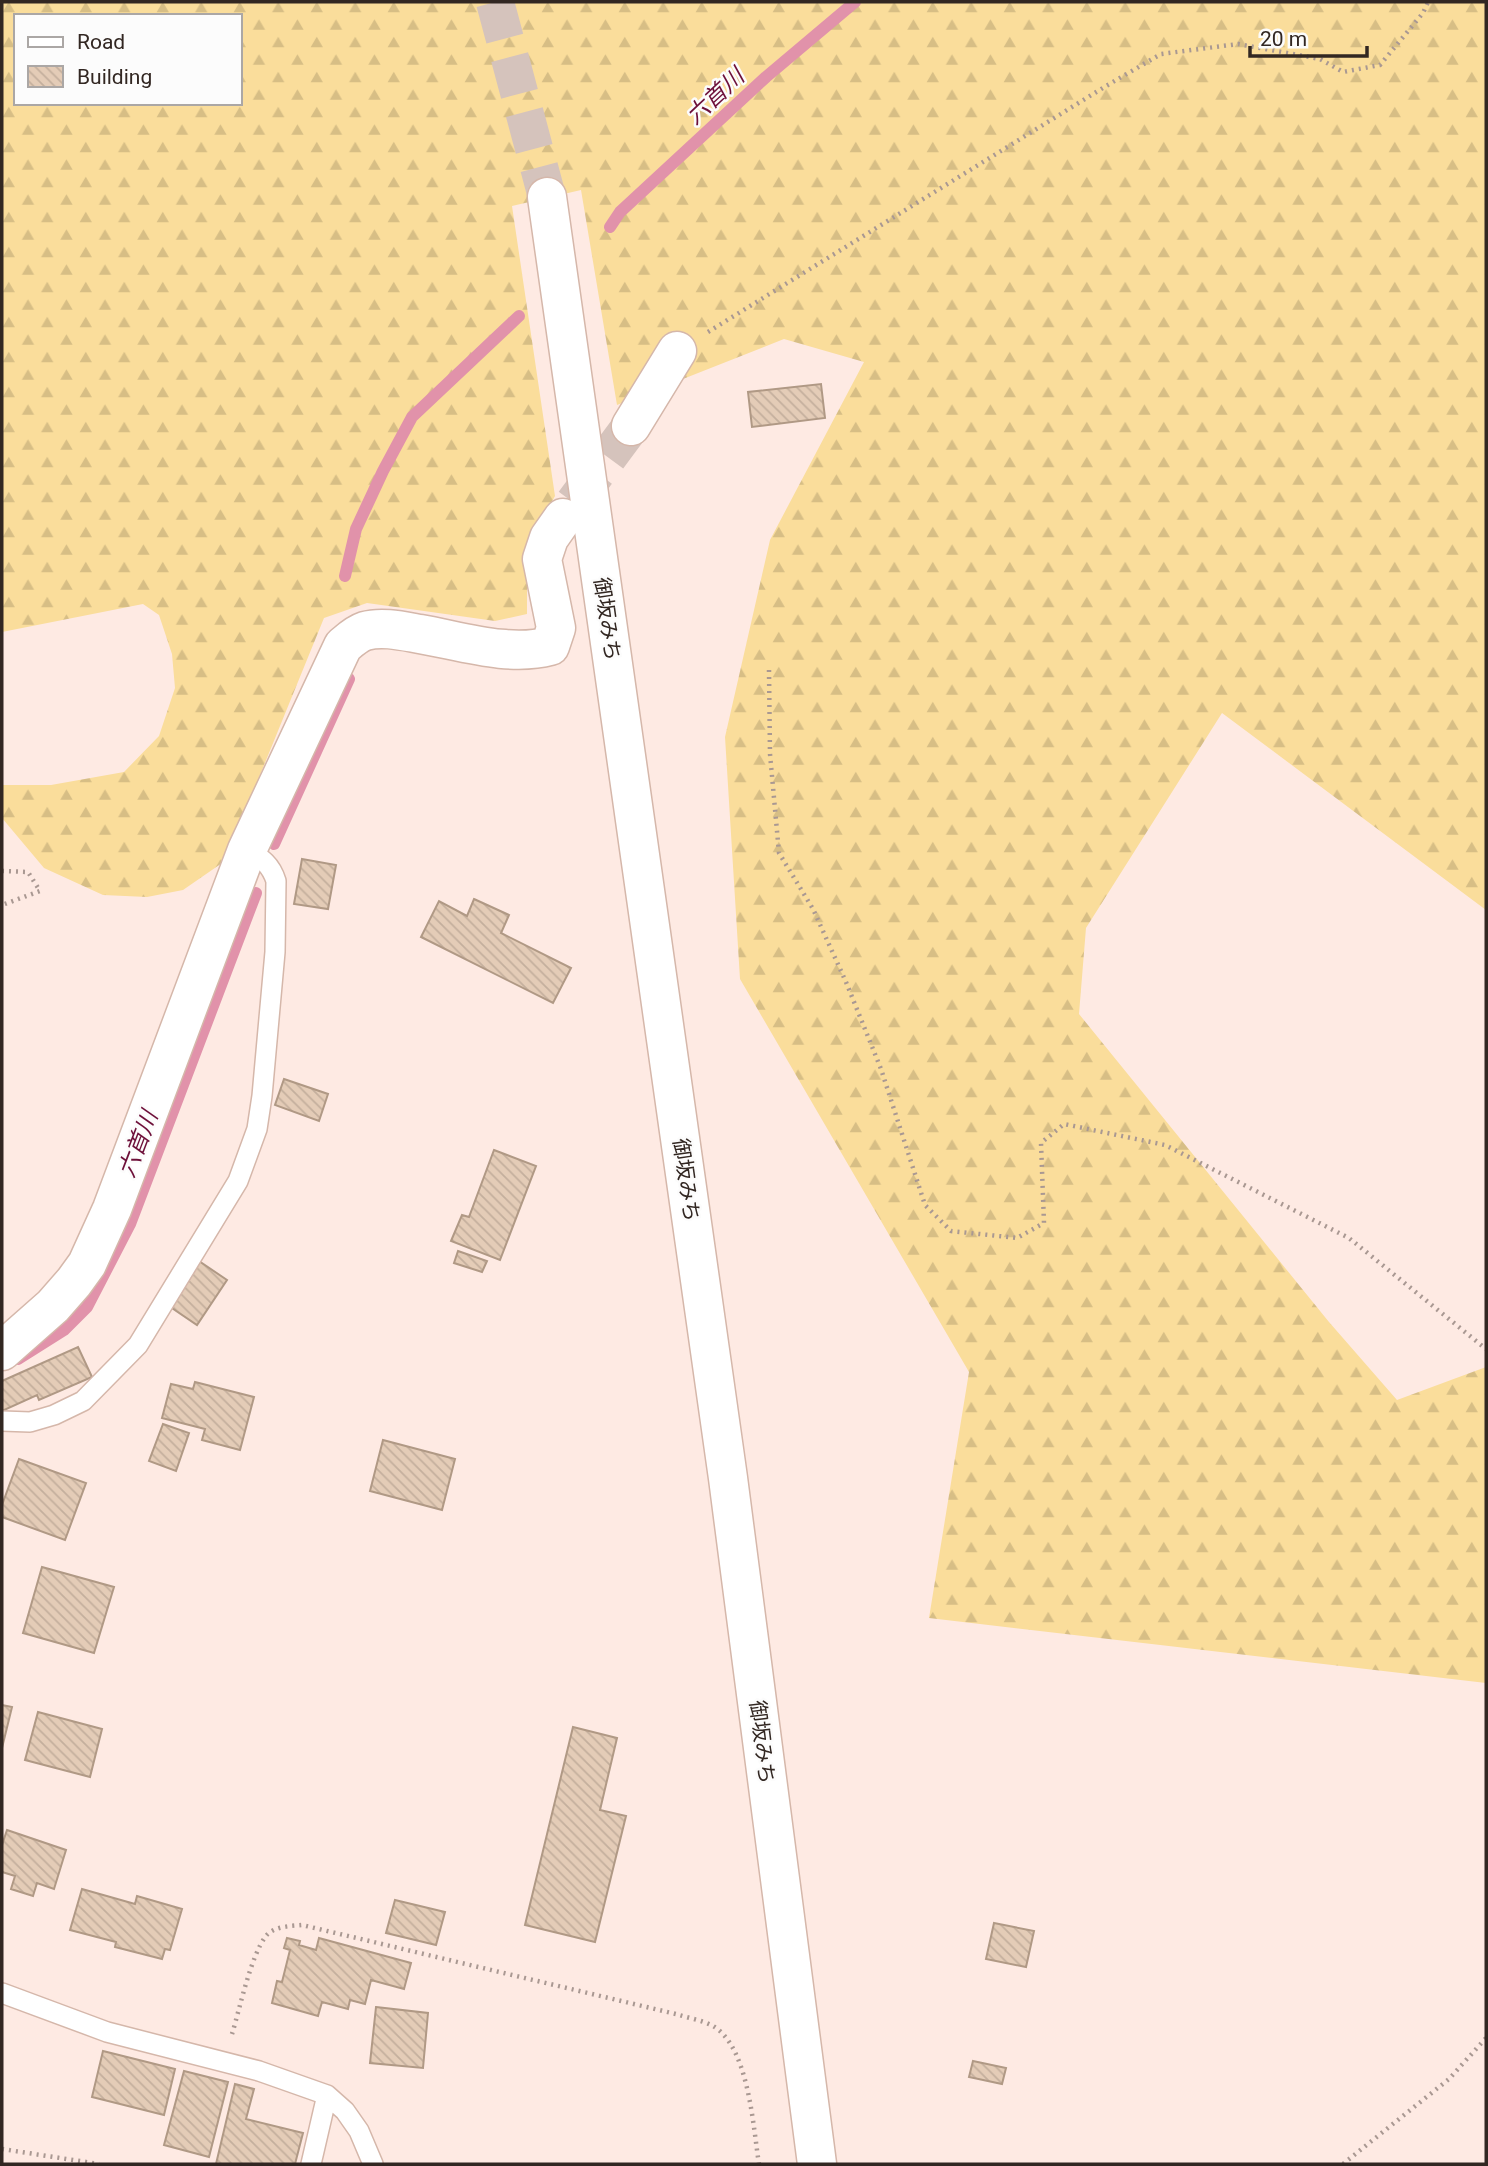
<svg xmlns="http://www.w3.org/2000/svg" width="1488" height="2166" font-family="Roboto,'Noto Sans JP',sans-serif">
	<defs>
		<pattern id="forest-firs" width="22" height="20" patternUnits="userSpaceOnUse" patternTransform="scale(1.75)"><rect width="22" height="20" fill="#fadd9b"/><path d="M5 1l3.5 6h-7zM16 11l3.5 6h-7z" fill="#d7be85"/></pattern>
		<pattern id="building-back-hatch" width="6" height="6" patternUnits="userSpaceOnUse" patternTransform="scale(1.75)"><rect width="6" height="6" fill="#e4ccb7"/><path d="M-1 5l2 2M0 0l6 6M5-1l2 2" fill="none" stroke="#c4af9d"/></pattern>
	</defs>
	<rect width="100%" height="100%" fill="#feeae3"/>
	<path fill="url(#forest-firs)" fill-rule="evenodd" d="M2,2H1486V910L1222,713L1086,928L1079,1014L1329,1322L1397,1400L1486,1367V1683L929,1618L969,1372L740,979L725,737L770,540L864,362L784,339L617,405L581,190L512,206L555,496L527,547V614L495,621L367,603L324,618L225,861L183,890L147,897L103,895L44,868L2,818V785H51L124,772L159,736L175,688L172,654L159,615L143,604L2,632ZM16,16H240V103H16Z"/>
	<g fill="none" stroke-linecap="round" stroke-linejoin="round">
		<path stroke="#e192aa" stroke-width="12" d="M610,227L620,212L766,77L855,2
			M345,576L356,529L383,471L412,417L519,316
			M274,844L349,679
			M18,1359L64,1330L87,1307L130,1224L256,893"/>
	</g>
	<path fill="url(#building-back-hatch)" stroke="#b09985" stroke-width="2" d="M821,384L825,418L752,427L748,392Z
		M302,859L336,865L328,909L294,904Z
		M474,899L509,915L501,933L571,968L553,1003L421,937L439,901L467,916Z
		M284,1079L328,1094L319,1121L275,1105Z
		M494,1150L536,1166L500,1260L451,1241L462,1215L469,1217Z
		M458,1251L487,1261L482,1272L454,1263Z
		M196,1259L227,1280L197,1325L166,1304Z
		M78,1347L92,1377L39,1400L37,1395L2,1411V1381Z
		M195,1382L254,1397L240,1450L202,1440L205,1429L162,1418L171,1384L193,1389Z
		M163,1424L189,1433L176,1471L149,1461Z
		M383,1440L455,1459L442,1510L370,1491Z
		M19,1459L86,1483L65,1540L2,1517V1505Z
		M42,1567L114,1587L94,1653L23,1633Z
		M2,1705L12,1707L2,1748Z
		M38,1712L102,1729L90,1777L25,1760Z
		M573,1727L617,1738L600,1810L626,1816L595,1942L525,1925Z
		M7,1830L66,1850L54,1889L37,1883L33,1896L11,1889L15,1876L2,1872V1845Z
		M82,1889L135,1904L137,1896L182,1909L170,1950L165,1949L162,1959L115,1947L116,1942L70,1930Z
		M395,1900L445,1912L436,1945L386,1933Z
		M994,1923L1034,1931L1026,1967L986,1959Z
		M287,1938L300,1941L299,1945L316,1950L319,1938L411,1963L404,1989L371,1980L365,2004L350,2000L348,2009L322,2002L318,2016L272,2003L277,1981L282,1982L290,1950L284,1948Z
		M376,2007L428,2013L423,2068L370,2063Z
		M103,2051L175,2069L164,2115L92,2097Z
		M973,2061L1006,2068L1002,2084L969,2077Z
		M184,2071L228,2082L209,2157L164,2145Z
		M235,2084L254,2089L246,2119L303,2133L295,2164H216Z"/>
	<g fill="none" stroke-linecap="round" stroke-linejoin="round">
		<path stroke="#d5c3bc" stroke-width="38" stroke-dasharray="38 19" stroke-linecap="butt" d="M574,503L631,426"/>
		<path stroke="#d5c3bc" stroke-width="38" stroke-dasharray="38 19" stroke-linecap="butt" d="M495,2L547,197"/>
		<g stroke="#d5b7aa" stroke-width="22">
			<path id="service" d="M2,1421L30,1422L54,1415L83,1401L138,1345L238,1181L257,1129L262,1096L275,952L276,881C271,865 262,858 247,850
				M2,1993L107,2032L259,2071L327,2095L345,2111L359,2131L373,2164
				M311,2164L327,2095"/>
		</g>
		<g stroke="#d5b7aa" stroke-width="41">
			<path id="minor" d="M631,426L677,351
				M2,1351L53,1306L74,1282L87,1264L112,1209L247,850L343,646C350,640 356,634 365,631C382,626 403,631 420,634C461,641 509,657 550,646L556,628L542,559L549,538L563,518"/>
		</g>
		<g stroke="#d5b7aa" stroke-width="41">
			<path id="trunk" d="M547,197L728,1478L817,2164"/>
		</g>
		<path stroke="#a99892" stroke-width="4.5" stroke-dasharray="2 5" stroke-linecap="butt" d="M708,332L1106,86L1161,54L1238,44L1320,59L1343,72L1380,65L1423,13L1428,2
			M769,670L770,754L779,853L813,909L846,982L881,1069L925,1205L951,1231L1017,1238L1044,1223L1041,1143L1064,1124L1165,1145L1349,1238L1486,1349
			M2,871L28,872L40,891L2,905
			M232,2034C240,2008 251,1955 266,1936C274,1926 291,1926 302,1925L676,2014C688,2018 702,2020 713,2026C749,2047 753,2127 759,2164
			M2,2149L99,2164
			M1343,2164L1449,2079L1486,2038"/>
		<use href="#service" stroke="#fff" stroke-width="19"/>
		<use href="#minor" stroke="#fff" stroke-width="38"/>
		<use href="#trunk" stroke="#fff" stroke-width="38"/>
	</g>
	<g text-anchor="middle" stroke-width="5" stroke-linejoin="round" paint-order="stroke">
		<g font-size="21" fill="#322722" stroke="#fcfcfc">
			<text transform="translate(607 619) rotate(82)" y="7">御坂みち</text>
			<text transform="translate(686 1180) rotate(82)" y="7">御坂みち</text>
			<text transform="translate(762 1742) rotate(83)" y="7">御坂みち</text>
		</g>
		<g font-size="23" font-style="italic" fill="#6d0f39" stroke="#fcfcfc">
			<text transform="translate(715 96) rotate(-43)" y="8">六首川</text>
			<text transform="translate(138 1144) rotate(-69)" y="8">六首川</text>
		</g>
	</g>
	<rect width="1488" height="2166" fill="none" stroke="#322722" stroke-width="7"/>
	<rect x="14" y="14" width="228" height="91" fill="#fcfcfc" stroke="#aba7a5" stroke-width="2"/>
	<rect x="28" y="37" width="35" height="10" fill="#ffffff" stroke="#aba7a5" stroke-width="2"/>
	<text x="77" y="49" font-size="21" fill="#322722">Road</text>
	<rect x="28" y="66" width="35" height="21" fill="url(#building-back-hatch)" stroke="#aba7a5" stroke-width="2"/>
	<text x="77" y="84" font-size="21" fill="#322722">Building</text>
	<path d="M1250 46v10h117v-10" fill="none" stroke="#322722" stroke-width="3.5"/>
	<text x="1260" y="46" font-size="21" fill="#322722" stroke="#fcfcfc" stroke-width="5" paint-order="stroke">20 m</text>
</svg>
